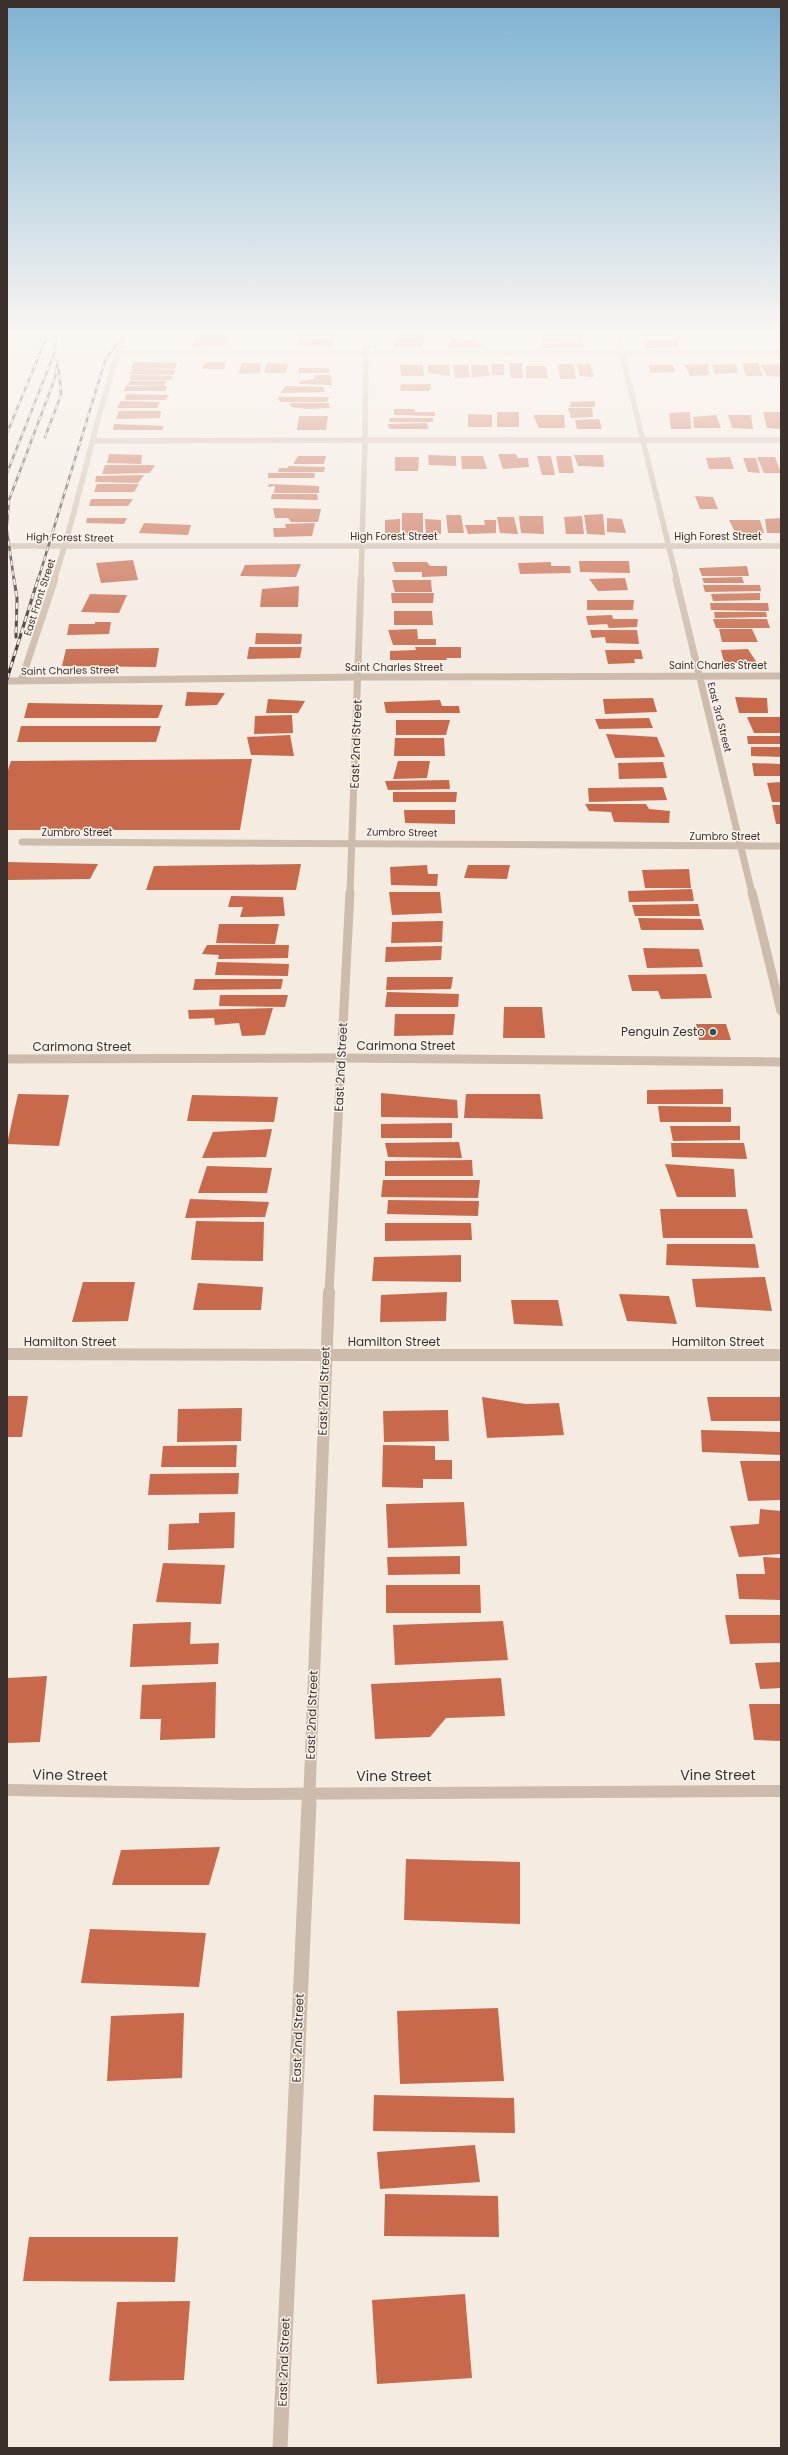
<svg xmlns="http://www.w3.org/2000/svg" width="788" height="2455" font-family="Poppins,sans-serif">
	<rect width="100%" height="100%" fill="#f4ebe1"/>
	<path fill="#c8694b" d="M195,334H228L225,346L192,347Z
		M297,334H340V336L297,337Z
		M403,334H427L426,337H403Z
		M540,334H583V337H541Z
		M637,334H670V336H637Z
		M423,337L422,347H393L394,338Z
		M540,338H583L584,342L541,343Z
		M300,339H334L332,346H298Z
		M451,339L478,340L482,347L448,348Z
		M643,340H678L679,347L646,348Z
		M581,343L585,347L542,348V344Z
		M133,362L177,363L175,369L135,368L175,370L174,375L129,374L133,368H131Z
		M205,362H225V369H202Z
		M242,363H260L261,373L238,374Z
		M266,363L288,364L286,373H264Z
		M509,363H522L523,378H511Z
		M742,363H758L763,376H746Z
		M491,364H504V375H492Z
		M558,364H574L576,379H560Z
		M577,364H590L594,377L580,376Z
		M708,364L709,375L690,376L685,365Z
		M736,364L738,373L715,374L712,365Z
		M781,364V377L767,376L761,365Z
		M400,365H423L424,376H401Z
		M428,365H449L450,376L428,373Z
		M453,365H468L470,377L455,378Z
		M471,365H487L490,376L472,377Z
		M649,365H673L675,372L650,373Z
		M526,366H546L548,378H526Z
		M299,368H329V373H298Z
		M131,375L173,376L171,380H130Z
		M315,375H331L332,385L299,384L300,381L314,379Z
		M130,381H167L163,386L127,385Z
		M401,384H431L430,391H400Z
		M126,386H167L165,391H123Z
		M285,386L323,387L325,392L281,393Z
		M126,394L169,395L166,400H125Z
		M278,397H329L327,402H280Z
		M121,401L160,402L157,408H117Z
		M595,401V407H570L571,402Z
		M290,403H329V408L306,409L291,407Z
		M568,408H592L593,417L571,418Z
		M394,409H415V412H435V416L394,415Z
		M119,411H161L160,418L116,419Z
		M497,412H519V427H497Z
		M690,412L691,429H671L669,413Z
		M763,412H781V429L767,428Z
		M468,414L492,415V427H468Z
		M533,415H564L565,428H539Z
		M716,415L721,428H694L693,417Z
		M728,415H751L753,429L732,428Z
		M299,416H328L326,430H297Z
		M390,418H433V422H389Z
		M599,419L602,429H577L575,420Z
		M427,423L428,429H389L388,424Z
		M114,424L164,426L162,430H113Z
		M109,454L142,455L141,464L107,463Z
		M498,454H516L518,458H528L529,467L503,469Z
		M428,455L456,456V466L429,465Z
		M574,455H603L604,467L578,466Z
		M298,456H326L324,464H293Z
		M461,456H483L487,469H462Z
		M537,456H551L555,475H542Z
		M556,456H571L574,473H559Z
		M395,457H419L418,471H395Z
		M730,457L734,469H709L706,458Z
		M757,457H775L781,473H764Z
		M743,458H756L760,473L748,472Z
		M105,465H155L150,473L102,474Z
		M289,466L325,467L324,472H278L279,468H287Z
		M268,473H315L314,478H268Z
		M144,475L138,483L95,482L96,476Z
		M97,484H139L134,492H94Z
		M269,484L319,486V493H274L275,486L268,487Z
		M272,494H317L318,500L271,499Z
		M695,496L713,497L718,509H700Z
		M91,499H133L128,506H89Z
		M273,508L321,509L318,522H291L288,518H275Z
		M402,513H423V536L402,535Z
		M603,514L605,535L587,534L584,515Z
		M446,515H461L464,533H448Z
		M519,516H543L544,534L521,533Z
		M582,516L584,534H566L564,517Z
		M497,517H514L518,534L500,533Z
		M87,518H127L124,524L86,523Z
		M607,518L622,519L626,533L607,532Z
		M781,518V533H767L765,519Z
		M400,519V535H385V520Z
		M425,519L441,520V534H426Z
		M484,520H496V533L468,534L465,525H485Z
		M729,520H760L764,533L736,534Z
		M144,523L191,525L188,535L139,533Z
		M315,523L312,536L274,537L273,528H286L285,524Z
		M133,560L138,580L101,583L96,563Z
		M579,561H629L630,573L580,572Z
		M392,562H427L430,566H447V576L422,577V572H395Z
		M551,562V566H570L571,573L520,574L518,563Z
		M301,564L296,577L240,576L245,565Z
		M747,566L749,576H702L699,568Z
		M742,577L744,583H704L702,578Z
		M625,578L628,590L598,591L589,579Z
		M392,580H431L432,592H395Z
		M703,585H760L761,591L705,592Z
		M299,586L298,607H260L262,589Z
		M391,593H434L433,603H392Z
		M760,593V600L713,601L711,594Z
		M90,594L127,595L119,613L81,612Z
		M587,600H634L633,610H587Z
		M710,603H768L769,611L711,610Z
		M394,611H432L433,625H394Z
		M714,612H766L767,617L715,618Z
		M612,615L613,619H638L637,627L609,628L607,624L588,625L586,616Z
		M713,619H767L770,628H716Z
		M95,622H111L109,634L67,635L69,624H95Z
		M417,629L418,639H436V645H393L388,630Z
		M719,629H752L758,642H722Z
		M590,630H637L639,644L606,643L605,637L592,638Z
		M256,633L302,634L301,644H255Z
		M249,647H302L300,658L247,659Z
		M415,647H461V658H446L447,660H390V651L416,650Z
		M159,648L156,667L62,666L66,649Z
		M748,649L757,663H724L721,650Z
		M605,650H641L643,659H634L635,663L608,664Z
		M187,692L225,693L217,705L185,706Z
		M735,697L767,698L768,713H739Z
		M653,698L657,712L605,714L603,699Z
		M268,699L305,701L298,713H266Z
		M440,700L442,706H459L460,713H386L384,702Z
		M28,703L163,705L158,718H24Z
		M292,715L293,733L254,734L255,716Z
		M747,717H781V733H754Z
		M649,718L653,728L599,729L595,719Z
		M396,720H450L446,735H396Z
		M21,726H161L156,742H17Z
		M606,734L657,737L665,757L615,758Z
		M290,735L294,756L251,755L247,737Z
		M747,736H781V744H748Z
		M395,738H444L445,756H394Z
		M751,747H781V757L751,756Z
		M252,759L240,830H7V773L11,761Z
		M398,761H430L427,778L393,779Z
		M663,762L667,778L619,779L618,763Z
		M752,763L781,764V776H754Z
		M449,780L450,789L388,790L385,781Z
		M781,782V802H772L767,783Z
		M663,787L667,800L589,802L588,788Z
		M393,792H457L456,802H393Z
		M585,804H646L649,809L670,811L669,823L614,822L611,812L589,811Z
		M772,805H781V824H776Z
		M404,810H455V824L405,823Z
		M7,862L98,864L90,879L7,880Z
		M301,864L296,890H146L154,866Z
		M427,865L428,874H438L437,886L391,885L390,867Z
		M468,865H510L507,879L464,878Z
		M689,869L691,888H645L642,870Z
		M692,889L694,901L629,902L628,891Z
		M389,892H440L442,913L392,915Z
		M231,896L283,897L285,916L240,917L243,907H228Z
		M698,904L700,916H635L632,905Z
		M638,918L701,919L704,930H641Z
		M443,921L442,942L391,943L392,922Z
		M219,924H279L275,944L216,943Z
		M207,945H289L288,958L218,959L219,955L202,954Z
		M442,946L441,960L385,962L386,947Z
		M643,948L699,949L703,967L647,968Z
		M217,962L289,964L288,976L215,975Z
		M706,974L712,998L661,999L658,991H632L628,975Z
		M387,977H453L451,989L386,990Z
		M195,979H283L281,989L193,990Z
		M387,992L459,994L458,1007H385Z
		M220,995H288L285,1007L219,1006Z
		M504,1007H542L545,1038H503Z
		M273,1008L265,1035L242,1036L239,1023L215,1025L214,1018L189,1019L188,1010Z
		M395,1014H455L453,1035L394,1036Z
		M696,1024H726L731,1040H699Z
		M723,1089V1104H647V1090Z
		M381,1093L457,1100L458,1118L381,1117Z
		M18,1094L69,1095L59,1146L7,1144Z
		M466,1094H540L543,1119L464,1118Z
		M192,1095L278,1097L274,1122L187,1121Z
		M658,1106L731,1107V1122H660Z
		M452,1123V1138H381V1124Z
		M670,1126H740V1140L673,1141Z
		M272,1129L266,1157L202,1158L213,1132Z
		M459,1142L462,1158L388,1157L385,1143Z
		M671,1143H744L747,1159L672,1157Z
		M472,1160L473,1176H385V1161Z
		M665,1164L734,1169L736,1197H677Z
		M207,1166L272,1168L267,1193H198Z
		M383,1180H480L478,1198L381,1197Z
		M190,1199L269,1202L265,1217L185,1218Z
		M388,1200L479,1201L478,1216L387,1214Z
		M660,1209H747L753,1238H663Z
		M196,1221L264,1222L263,1261L191,1260Z
		M385,1223H471L472,1240L385,1241Z
		M667,1244H755L759,1268L666,1265Z
		M461,1255V1282L372,1281L374,1257Z
		M765,1277L772,1311L696,1307L692,1279Z
		M83,1282H135L128,1321L72,1322Z
		M198,1283L263,1287L261,1310H193Z
		M447,1292L446,1321L380,1322L381,1295Z
		M619,1294L669,1296L677,1324L627,1321Z
		M511,1300H558L563,1326L514,1324Z
		M7,1396H28L22,1437H7Z
		M482,1397L526,1404L559,1403L564,1435L487,1438Z
		M707,1397H781V1421H711Z
		M242,1408L241,1441L177,1442L178,1409Z
		M448,1410L449,1441L384,1442L383,1411Z
		M701,1430L781,1432V1455L702,1452Z
		M237,1445L236,1467H161L163,1446Z
		M383,1445L435,1446V1460H452V1479H423V1488L382,1487Z
		M740,1461H781V1500L748,1501Z
		M239,1473L238,1494L148,1495L150,1474Z
		M464,1502L467,1546L388,1548L386,1504Z
		M760,1509L781,1511V1554L739,1557L730,1526L759,1524Z
		M235,1512L234,1548L168,1550L169,1524L199,1523V1513Z
		M460,1556V1574L388,1575L387,1557Z
		M763,1557L781,1558V1600L739,1599L736,1574H765Z
		M163,1563L225,1565L221,1604L156,1602Z
		M386,1585H480L481,1613H386Z
		M725,1615H781V1643L730,1644Z
		M503,1621L508,1660L395,1665L393,1625Z
		M191,1622L190,1644L219,1643L218,1664L130,1667L133,1624Z
		M781,1662V1688L760,1689L755,1663Z
		M47,1676L40,1742L7,1743L8,1678Z
		M501,1678L505,1716L446,1718L430,1737L375,1739L371,1684Z
		M216,1682L215,1738L160,1740L161,1719H140L142,1685Z
		M749,1704H781V1741L754,1740Z
		M220,1847L209,1885H112L121,1850Z
		M406,1859L520,1862V1924L404,1920Z
		M90,1929L206,1933L199,1987L81,1983Z
		M498,2008L504,2081L400,2084L397,2011Z
		M184,2013L182,2078L107,2081L111,2016Z
		M374,2095L514,2098L515,2133L373,2131Z
		M475,2145L480,2182L380,2189L377,2152Z
		M385,2194L498,2196L499,2237L384,2236Z
		M29,2237H178L175,2282L23,2281Z
		M465,2294L472,2378L377,2384L372,2300Z
		M190,2301L184,2380L109,2381L117,2302Z"/>
	<g fill="none" stroke-linecap="round" stroke-linejoin="round">
		<path stroke="#cdbbac" stroke-width="5.5" d="M617,334L677,580
			M118,353H781
			M92,441L365,440L366,334
			M7,546H781
			M54,580C81,499 95,414 125,334"/>
		<path stroke="#cdbbac" stroke-width="7" d="M676,579L752,893
			M7,681L358,677L781,676
			M21,681L55,579
			M22,842L781,846"/>
		<path stroke="#cdbbac" stroke-width="9" d="M752,892L781,1011
			M7,1059L342,1058L781,1062"/>
		<path stroke="#cdbbac" stroke-width="12" d="M7,1354L326,1355
			M7,1790L246,1794L781,1791"/>
		<path stroke="#cdbbac" stroke-width="5.5" d="M361,580L365,440H781"/>
		<path stroke="#cdbbac" stroke-width="7" d="M350,893L361,579"/>
		<path stroke="#cdbbac" stroke-width="9" d="M329,1293L350,892"/>
		<path stroke="#cdbbac" stroke-width="12" d="M326,1355H781
			M309,1804L329,1292"/>
		<path stroke="#cdbbac" stroke-width="15" d="M280,2448L309,1803"/>
		<g stroke="#3b302b" stroke-width="2.5">
			<path id="rail-far1" d="M7,433L48,334
				M45,437L61,395L59,370
				M7,473L54,354L56,338
				M7,525L9,500L55,378L58,361
				M7,531L14,580
				M38,580L105,361L115,346L129,334"/>
		</g>
		<g stroke="#3b302b" stroke-width="3">
			<path id="rail" d="M14,579L17,598L16,637
				M7,679L38,579"/>
		</g>
		<use href="#rail-far1" stroke="#fbf5ee" stroke-width="1.5" stroke-dasharray="5" stroke-linecap="butt"/>
		<use href="#rail" stroke="#fbf5ee" stroke-width="2" stroke-dasharray="6" stroke-linecap="butt"/>
	</g>
	<linearGradient id="sky" x2="0" y2="1"><stop stop-color="#7eb2d2"/><stop offset="0.49" stop-color="#faf6f2"/><stop offset="1" stop-color="#faf6f2" stop-opacity="0"/></linearGradient>
	<rect width="788" height="678" fill="url(#sky)"/>
	<circle fill="#1f5a5e" stroke="#fbf5ee" stroke-width="1.5" cx="713" cy="1032" r="4"/>
	<g text-anchor="middle" stroke-width="3" stroke-linejoin="round" paint-order="stroke">
		<g font-size="10" fill="#3b302b" stroke="#fbf5ee">
			<text x="394" y="540">High Forest Street</text>
			<text x="718" y="540">High Forest Street</text>
			<text transform="translate(70 537) rotate(1)" y="4">High Forest Street</text>
			<text transform="translate(39 597) rotate(-72)" y="4">East Front Street</text>
			<text x="718" y="669">Saint Charles Street</text>
			<text x="394" y="671">Saint Charles Street</text>
			<text transform="translate(70 670) rotate(-1)" y="4">Saint Charles Street</text>
			<text transform="translate(720 717) rotate(76)" y="4">East 3rd Street</text>
			<text x="77" y="836">Zumbro Street</text>
			<text transform="translate(402 832) rotate(1)" y="4">Zumbro Street</text>
			<text x="725" y="840">Zumbro Street</text>
		</g>
		<g font-size="12" fill="#3b302b" stroke="#fbf5ee">
			<text transform="translate(356 744) rotate(-88)" y="4">East 2nd Street</text>
			<text x="406" y="1050">Carimona Street</text>
			<text x="82" y="1051">Carimona Street</text>
			<text transform="translate(341 1067) rotate(-87)" y="4">East 2nd Street</text>
			<text x="70" y="1346">Hamilton Street</text>
			<text x="394" y="1346">Hamilton Street</text>
			<text x="718" y="1346">Hamilton Street</text>
			<text transform="translate(324 1391) rotate(-88)" y="4">East 2nd Street</text>
			<text transform="translate(312 1715) rotate(-88)" y="4">East 2nd Street</text>
			<text transform="translate(298 2038) rotate(-88)" y="4">East 2nd Street</text>
			<text transform="translate(284 2362) rotate(-88)" y="4">East 2nd Street</text>
		</g>
		<g font-size="12" fill="#3b302b" stroke="#fbf5ee" text-anchor="end">
			<text x="705" y="1036">Penguin Zesto</text>
		</g>
		<g font-size="14" fill="#3b302b" stroke="#fbf5ee">
			<text transform="translate(70 1775) rotate(1)" y="5">Vine Street</text>
			<text x="718" y="1780">Vine Street</text>
			<text x="394" y="1781">Vine Street</text>
		</g>
	</g>
	<rect width="788" height="2455" fill="none" stroke="#3b302b" stroke-width="16"/>
</svg>
